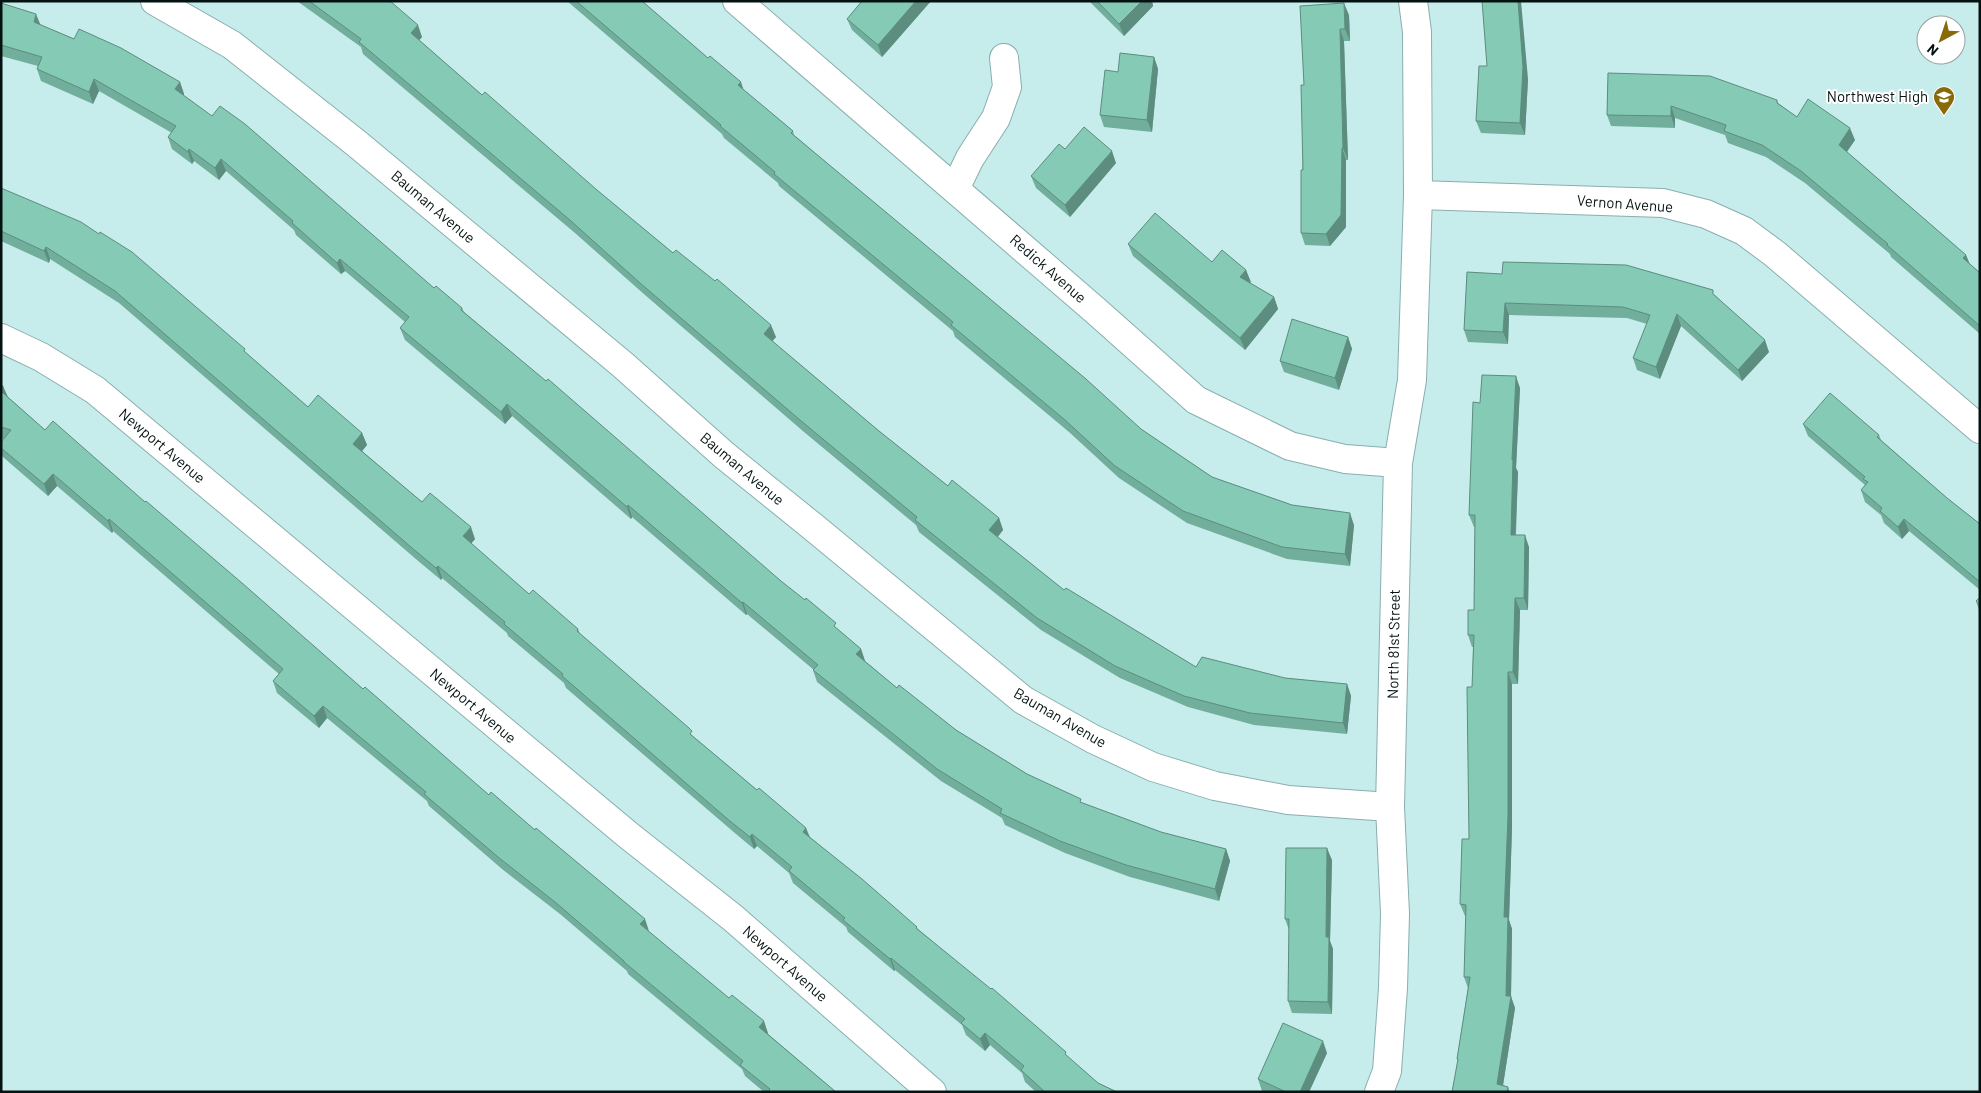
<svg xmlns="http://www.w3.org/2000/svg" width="1981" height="1093" font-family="Barlow,sans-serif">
	<rect width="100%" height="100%" fill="#c6edec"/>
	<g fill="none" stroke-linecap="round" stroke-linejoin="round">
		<g stroke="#89aead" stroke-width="30">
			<path id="minor" d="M155,1L232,45L356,143L623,365L724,455L812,526L1023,700L1093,739L1153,767L1215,786L1288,800L1390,807
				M737,1L1096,311L1196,400L1290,446L1345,459L1398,463
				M955,189L970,158L996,118L1007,87L1004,58
				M1418,195L1663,203L1706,214L1744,231L1775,254L1980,429
				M1,338L41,357L95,390L628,835L733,918L932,1092
				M1379,1092L1387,1071L1393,988L1395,914L1390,807L1398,463L1412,380L1418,195L1417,32L1413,1"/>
		</g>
		<use href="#minor" stroke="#fff" stroke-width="28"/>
	</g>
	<path fill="#72ae9c" d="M297,1H390L422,37L419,40L482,95L673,253L776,337L772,341L879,431L948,486L999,518L1003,530L998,537L1064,590L1196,667L1285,678L1347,684L1351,696L1347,734L1254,725L1188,707L1120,678L1041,630L919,532L916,525L804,432L645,295L575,233L363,54L361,47Z
		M567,1H642L744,90L793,131L794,135L1141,429L1212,477L1292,505L1354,525L1350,566L1287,559L1187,523L1119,478L1069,432L955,337L953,331L779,186L778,183L724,138L722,134Z
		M862,1H931L882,57L852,30L847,19Z
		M1089,1H1152L1153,6L1124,36Z
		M1,3L41,25L180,82L184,94L183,95L434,288L462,308L464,312L861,649L865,661L897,688L956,730L1027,774L1082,803L1161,832L1226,849L1230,861L1219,901L1130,877L1065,853L1005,825L1002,818L941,781L817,682L813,670H814L747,614L746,615L632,517L631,519L512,416L505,424L405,340L400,328L405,322L345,271L341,274L296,235L294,230L226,171L219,180L194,161L192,164L172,149L168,137L172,133L99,91L93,104L41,81L37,69L38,66L1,56Z
		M1349,15L1350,41H1344L1348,160H1346V227L1330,246L1305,245L1301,233L1304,85Z
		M1154,57L1158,69L1152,132L1104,127L1100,115L1118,72Z
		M1608,73L1777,100L1778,103L1797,117L1855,140L1847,152L1966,255L1969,263L1980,273V334L1891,257L1890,254L1805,183L1766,157L1728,143L1725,135L1675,118V128L1611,126L1607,115Z
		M1528,79L1525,135L1481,133L1476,121Z
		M1065,149L1116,163L1070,217L1036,188L1031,176Z
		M1,188L246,353L308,407L362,433L367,445L362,451L422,502L475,539L471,544L529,594L578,629L580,634L694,737L757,790L806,828L810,837L1068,1057L1098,1083L1117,1092H1036L1025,1082L1022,1073L990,1045L985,1051L966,1035L962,1025L895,970L894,971L848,932L846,927L793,883L789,873L757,846L754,849L736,834L566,688L564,683L508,636L507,633L442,578L441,580L417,560L119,303L50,259L49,263L1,241Z
		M1128,244L1246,270L1250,283L1274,297L1278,309L1245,350L1133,256Z
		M1467,272L1715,295L1769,352L1742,381L1681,326L1660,379L1637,370L1633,358L1647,324L1627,318L1509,315L1508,344L1468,342L1464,330Z
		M1348,337L1352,349L1339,390L1284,372L1280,361Z
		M1,385L3,386L8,397L45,430L145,502L363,689L489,795L836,1092H764L745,1076L742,1069L628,974L627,971L560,914L502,869L429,806L427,801L327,718L319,728L277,693L273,681L279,674L113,531L112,533L57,486L48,496L3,457L1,453V442L4,439L1,438Z
		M1520,388L1516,468L1518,472L1516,535L1529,547L1528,610H1520L1518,684H1512V828L1509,920L1512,929L1511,996L1515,1008L1503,1085L1508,1087L1510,1092H1452L1458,1062L1457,1059L1468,988L1464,977L1466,916H1465L1460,904L1469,839L1473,647H1472L1468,635L1474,610L1475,527H1474L1469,515L1480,403Z
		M1803,424L1879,435L1881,440L1947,498L1980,524V590L1909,531L1902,539L1884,523L1881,515L1865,502L1861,490L1865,485L1808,436Z
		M1980,597V613L1976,601Z
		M1332,860L1330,941L1333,949L1332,1014L1292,1013L1288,1001L1289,930L1285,919Z
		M1327,1053L1309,1092H1264L1262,1091L1258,1079Z"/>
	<path fill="#5c8d7f" d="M916,1H931L882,57L878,45Z
		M1142,1H1152L1153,6L1124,36L1119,24Z
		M1518,1H1521L1528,79L1525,135L1520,123Z
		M1344,3L1349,15L1350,41L1345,29Z
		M36,14L41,26L34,22Z
		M418,25L422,37L415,45L411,33Z
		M1340,29L1344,41L1348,160L1343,148Z
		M1154,57L1158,69L1152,132L1147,120Z
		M94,79L99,91L93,104L89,92Z
		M180,82L184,94L180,101L175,89Z
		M741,82L745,94L738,85Z
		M1671,106L1675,118V128L1671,116Z
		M1850,128L1855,140L1843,157L1839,145Z
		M1342,148L1346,160V227L1330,246L1326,234Z
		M189,149L194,161L192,164L188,152Z
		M1112,151L1116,163L1070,217L1065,205Z
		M221,159L226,171L219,180L215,168Z
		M46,247L50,259L49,263L44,251Z
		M1966,255L1971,267L1963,258Z
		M340,259L345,271L341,274L337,263Z
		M1246,270L1251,282L1245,289L1240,277Z
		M1274,297L1278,309L1245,350L1240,338Z
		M1505,303L1509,315L1508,344L1503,332Z
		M1677,314L1681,326L1660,379L1656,367Z
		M771,325L776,337L768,346L764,334Z
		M1348,337L1352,349L1339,390L1335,378Z
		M1765,340L1769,352L1742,381L1738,370Z
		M1516,376L1520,388L1516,468L1518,472L1515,547L1511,535L1512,460Z
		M3,386L8,398L2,392Z
		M507,404L512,416L505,424L501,412Z
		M362,433L367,445L358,456L353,444Z
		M53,474L57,486L48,496L44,484Z
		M628,505L632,517L631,519L627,507Z
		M1350,513L1354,525L1350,566L1345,554Z
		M999,518L1003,530L993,542L989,530Z
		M109,519L113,531L112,533L108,521Z
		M1904,519L1909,531L1902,539L1898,527Z
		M471,527L475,539L467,548L463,536Z
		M1525,535L1529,547L1528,610L1524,598Z
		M438,566L442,578L441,580L436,568Z
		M1515,598L1520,610L1518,684L1513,672Z
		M743,602L747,614L746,615L742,603Z
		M861,649L865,661L861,666L856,654Z
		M1508,672L1512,684V828L1509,920L1512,929L1511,997L1515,1008L1502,1092L1497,1084L1506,996L1504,917Z
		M1347,684L1351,696L1347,734L1343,723Z
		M323,706L327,718L319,728L314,716Z
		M806,828L810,839L803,832Z
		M752,834L757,846L754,849L750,837Z
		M1327,848L1332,860L1330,941L1333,949L1332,1014L1328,1002L1326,937Z
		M1226,849L1230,861L1219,901L1215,889Z
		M645,919L649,931L640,924Z
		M891,958L895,970L894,971L890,959Z
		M764,1021L768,1033L763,1038L759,1027Z
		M985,1033L990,1045L985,1051L980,1039Z
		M1323,1041L1327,1053L1309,1092H1300Z"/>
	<path fill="#84cab5" stroke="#5c8d7f" d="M309,1H390L418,25L411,33L482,95L485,92L597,190L673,253L676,250L715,281L717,279L771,325L764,334L879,431L948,486L952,480L999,518L989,530L1064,590L1066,588L1196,667L1202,657L1285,678L1347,684L1343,723L1250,713L1184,696L1115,666L1037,618L915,520L917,517L800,420L640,283L571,221L359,42L361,39Z
		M576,1H642L708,58L710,56L741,82L738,85L793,131L791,133L1086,379L1141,429L1212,477L1292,505L1350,513L1345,554L1282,547L1183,511L1115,466L1065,420L951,325L953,322L774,174L775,172L720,126L721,125Z
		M862,1H916L878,45L847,19Z
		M1097,1H1142L1119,24Z
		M1482,1H1518L1523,67L1520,123L1476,121L1479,66H1487Z
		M1,3L36,14L34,22L74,39L79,29L121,48L180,82L175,89L212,116L220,106L245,124L434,288L436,286L462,308L461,310L546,381L548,379L781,581L805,600L806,598L836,623L834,626L861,649L856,654L897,688L899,685L956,730L1027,774L1081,799L1080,802L1161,832L1226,849L1215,889L1126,865L1060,841L1000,813L1002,809L937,769L813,670L818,665L743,602L742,603L628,505L627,507L507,404L501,412L400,328L409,317L340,259L337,263L292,223L293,221L221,159L215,168L189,149L188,152L168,137L176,126L94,79L89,92L37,69L42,57L1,45Z
		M1344,3L1345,29H1340L1343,148H1342L1341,215L1326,234L1301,233V170H1303L1301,85H1304L1300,6Z
		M1120,53L1154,57L1147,120L1100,115L1105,70L1118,72Z
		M1608,73L1710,76L1777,100V103L1797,117L1808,99L1850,128L1839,145L1966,255L1963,258L1980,273V326L1887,245L1888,244L1801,171L1762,145L1724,131L1726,125L1671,106V116L1607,115Z
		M1084,127L1112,151L1065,205L1031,176L1059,144L1065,149Z
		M1,188L81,222L99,234L100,232L132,252L245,349L244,351L308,407L318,395L362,433L353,444L422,502L430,493L471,527L463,536L529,594L533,590L578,629L577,631L689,728L692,731L690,734L757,790L759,788L806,828L803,832L862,879L917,927L916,928L991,989L992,988L1066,1052L1065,1054L1098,1083L1117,1092H1045L1021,1070L1024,1066L985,1033L980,1039L961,1023L965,1019L891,958L890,959L843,920L845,918L789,871L792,867L752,834L750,837L731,822L562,676L563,674L504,624L505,622L438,566L436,568L412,548L115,291L46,247L44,251L1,231Z
		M1155,213L1212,262L1222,250L1246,270L1240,277L1274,297L1240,338L1128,244Z
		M1503,262L1626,265L1713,290V294L1765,340L1738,370L1677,314L1656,367L1633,358L1650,315L1623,307L1505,303L1503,332L1464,330L1467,272L1502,274Z
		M1292,319L1348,337L1335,378L1280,361Z
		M1482,375L1516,376L1512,460H1513L1511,535H1525L1524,598H1515L1513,672H1508V816L1504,917H1508L1506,996H1511L1497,1084L1508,1087L1507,1092H1452L1458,1059H1457L1470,977H1464L1466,905L1460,904L1462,839H1469L1467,687H1472L1474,635H1468V610H1474L1475,515H1469L1473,402L1480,403Z
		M1,385L3,386L2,392L45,430L53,421L145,502L146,501L242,583L363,689L365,687L489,795L491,792L535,830L536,828L645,919L640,924L729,998L732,995L764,1021L759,1027L836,1092H768L770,1089L740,1065L743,1061L624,962V961L555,902L498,857L424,794L426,792L323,706L314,716L273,681L283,669L109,519L108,521L53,474L44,484L1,448V442L11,430L1,427Z
		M1830,393L1879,435L1877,437L1947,498L1980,524V582L1904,519L1898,527L1880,511L1882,508L1861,490L1868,482L1863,479L1865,477L1803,424Z
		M1980,597V605L1976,601Z
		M1286,848H1327L1326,937H1329L1328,1002L1288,1001L1289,919H1285Z
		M1283,1023L1323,1041L1300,1092H1286L1258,1079Z"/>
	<defs>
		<g id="school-pin" transform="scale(1.125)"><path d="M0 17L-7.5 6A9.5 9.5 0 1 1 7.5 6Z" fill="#896a08" stroke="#fff"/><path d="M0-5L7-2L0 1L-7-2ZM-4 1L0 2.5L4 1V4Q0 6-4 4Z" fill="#fff"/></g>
	</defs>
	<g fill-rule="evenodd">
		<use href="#school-pin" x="1944" y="97"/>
	</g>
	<g text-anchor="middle" stroke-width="4" stroke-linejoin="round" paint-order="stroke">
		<g font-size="15" fill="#051212" stroke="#fff" text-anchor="end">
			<text x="1928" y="102">Northwest High</text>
		</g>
		<g font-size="15" fill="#051212" stroke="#fff">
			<text transform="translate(1625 204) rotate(4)" y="5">Vernon Avenue</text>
			<text transform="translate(433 207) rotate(40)" y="5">Bauman Avenue</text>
			<text transform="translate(1048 269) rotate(41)" y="5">Redick Avenue</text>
			<text transform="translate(162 446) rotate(40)" y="5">Newport Avenue</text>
			<text transform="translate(742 469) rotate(40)" y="5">Bauman Avenue</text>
			<text transform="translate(1394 644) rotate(-89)" y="5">North 81st Street</text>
			<text transform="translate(473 706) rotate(40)" y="5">Newport Avenue</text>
			<text transform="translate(1060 718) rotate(30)" y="5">Bauman Avenue</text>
			<text transform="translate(785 964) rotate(41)" y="5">Newport Avenue</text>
		</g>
	</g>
	<rect width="1981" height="1093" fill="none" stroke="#051212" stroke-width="5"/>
	<g transform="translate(1941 40) rotate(220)"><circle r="24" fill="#ffffff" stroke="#9ba0a0"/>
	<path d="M0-4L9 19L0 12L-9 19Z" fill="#896a08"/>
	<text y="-8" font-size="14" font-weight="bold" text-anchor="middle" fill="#051212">N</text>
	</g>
</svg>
